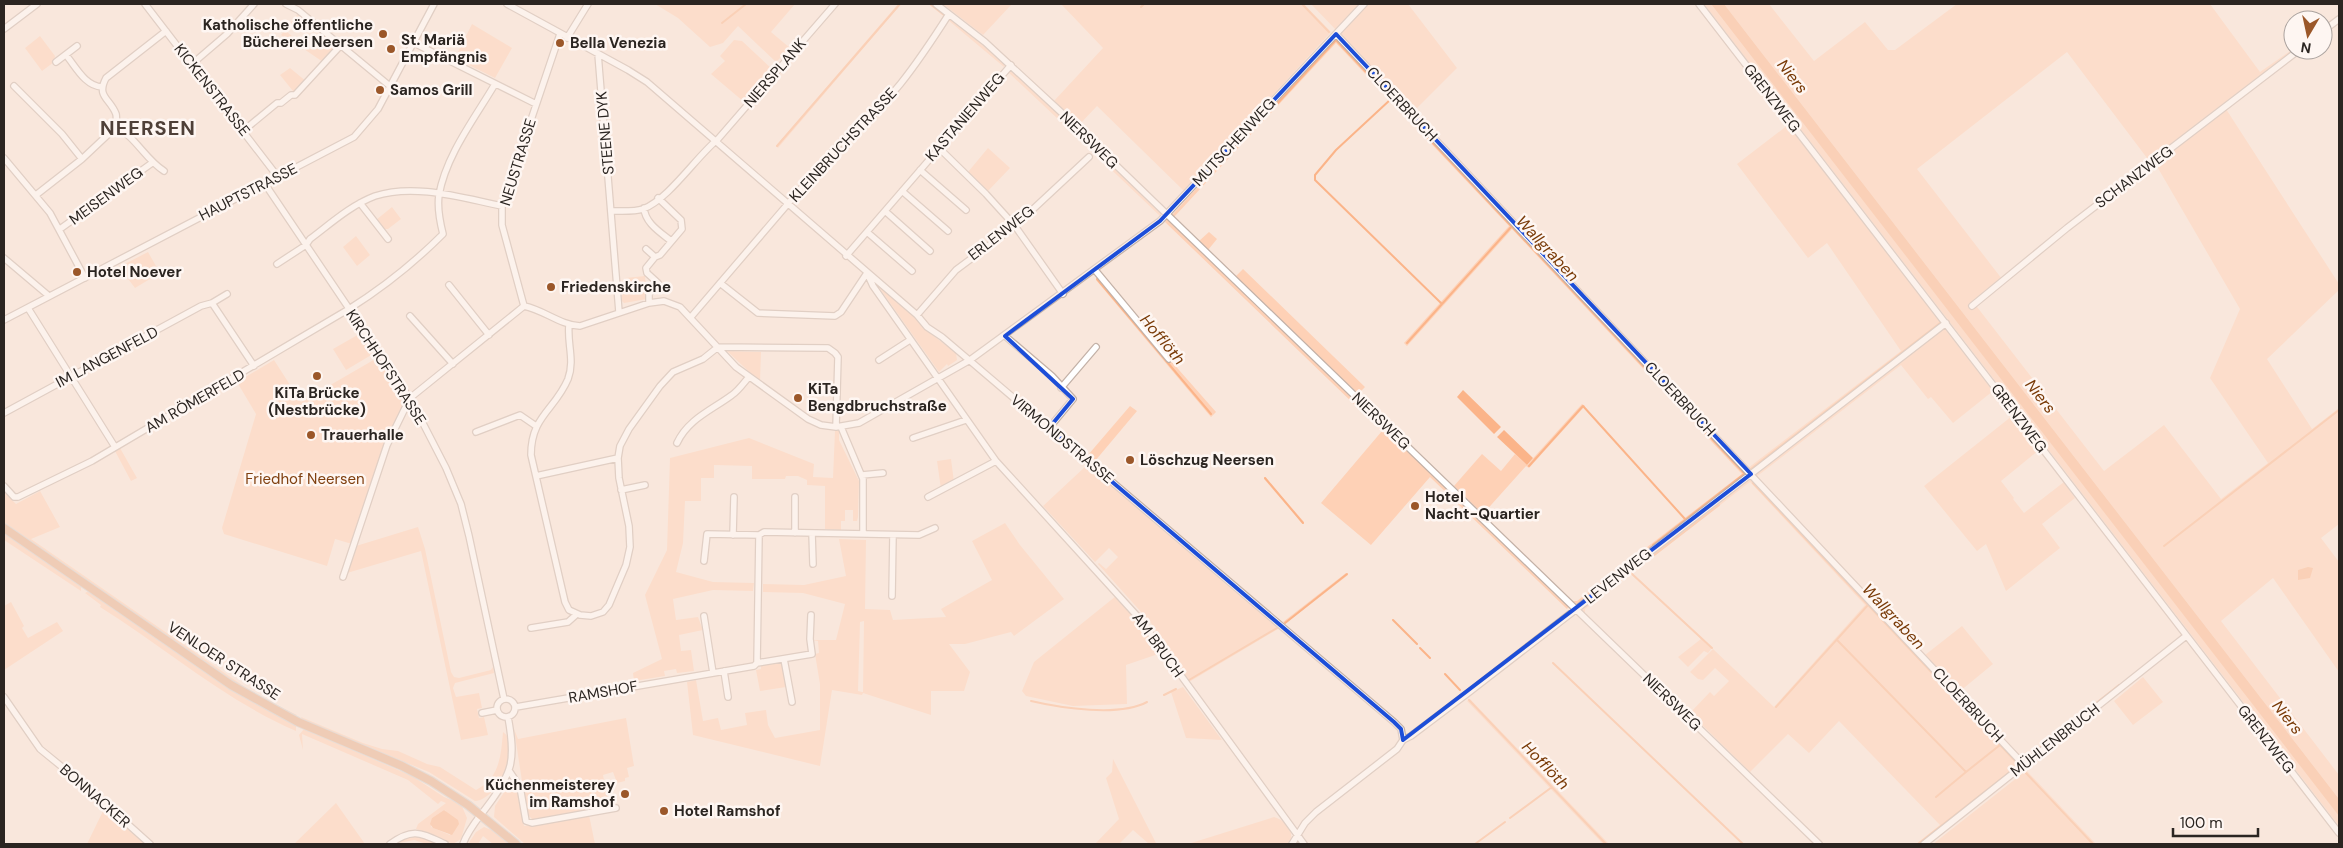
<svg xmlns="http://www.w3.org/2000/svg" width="2343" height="848" font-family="'DM Sans',sans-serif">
	<rect width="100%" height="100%" fill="#f9e7dc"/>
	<path fill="#fed1b6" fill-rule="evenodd" d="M655,4H795L771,32L790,48L776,62L738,26L723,43L710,47L678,18Z
		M898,4H901L778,148L776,146Z
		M943,4H1012L983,35Z
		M1061,4H1304L1331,32L1184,191L1097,106L1079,125L1054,101L1103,48Z
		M1311,4H1361L1336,30Z
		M1366,4H1408L1457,68L1413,112L1338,33Z
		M1704,4H1711L2339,815V826Z
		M1724,4H1769L1814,61L1865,22L1888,50H1895L1957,4H2210L2260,72L2293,49L2295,50L2150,162L2067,52L1917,169L2002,279L1974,303L2104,471L2164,425L2221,499L2268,463L2210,378L2240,309L2155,163L2226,109L2339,284V290L2267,359L2312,429L2339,408V524L2321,538L2339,562V672L2273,578L2221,621L2339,775V799Z
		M297,15L300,16L287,32L309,50L322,34L332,42L333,48L323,62L301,47L298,50L281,35Z
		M951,18L1005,64L1004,67L948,20Z
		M472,24L512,48L495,78L455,58Z
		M40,36L55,56L54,62L42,71L25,48Z
		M1336,37L1745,472L1743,476L1578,605L1573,601H1577L1742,474L1512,229L1407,346L1404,343L1509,226L1336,43L1174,217L1172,215Z
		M734,40L742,41L772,69L744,102L711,74L725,61L720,56Z
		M290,68L307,82L298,91H293L280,75Z
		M1012,70L1096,150L1093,152L1008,72Z
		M1788,125L1942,324L1751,471L1748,468L1901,351L1827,243L1808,258L1737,164Z
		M988,148L1010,168L988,191L968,172Z
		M1099,153L1162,214L1160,216L1097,156Z
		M392,207L401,219L388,229H384L376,220Z
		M1167,219L1569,606L1567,609L1430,477L1371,545L1321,503L1382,431L1165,222Z
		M1209,232L1217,239L1208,250L1199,241Z
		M356,236L370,255L357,266L343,247Z
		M148,252L160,273L135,288L119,267Z
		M1243,269L1365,387L1358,394L1236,276Z
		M645,276L647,299L624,303L622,301L621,283L625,282V278Z
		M1098,278L1216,412L1211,417L1096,280Z
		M878,286L918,320L922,327L956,353L957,360L948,366L947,364L939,372Z
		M1940,330H1946L1993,391L1953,423L1931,397L1928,399L1901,365L1756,477L1754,474Z
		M361,333L373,354L346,370L333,349Z
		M727,351L761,352L760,382Z
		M377,358L405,400L385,444L352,544L335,539L327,566L224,534L222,528L256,414L237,382L274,360L301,402Z
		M1582,404L1585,406L1529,468L1526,466L1483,514L1454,486L1482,454L1501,471L1515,454L1527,465Z
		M1130,406L1137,411L1095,461L1088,455Z
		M2012,416L2039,450L2001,481L2014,498L2013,499L2024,513L2064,482L2075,498L2042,524L2060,548L2006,591L1986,544L1977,551L1924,486Z
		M835,431H839V440L859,481L858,517L857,521H853V510H845V521H841V530L825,529V486L807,485V480L798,476H786L785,479H752V466L714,465V478H701V501H685L683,543L676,572L713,582L754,583L753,591L713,590L673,599L676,620L698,617L703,630L679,635L681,651L691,650L694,671L677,673L676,669L664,671L665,676L634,681L633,673L662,659L645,595L667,550L670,458L749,438L814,464L813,477L833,478Z
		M120,448L137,478L131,481L115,451Z
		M951,459L954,482L941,489L937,461Z
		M1087,465L1277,627L1278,629L1189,682L1151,623L1098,564L1099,563L1106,569L1118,557L1109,548L1095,562L1043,506Z
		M1265,477L1304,522L1303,524L1264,479Z
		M1751,478L2021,765L1920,844H1916L1940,825L1839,721L1809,753L1788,734L1750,772L1690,713L1710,692L1714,696L1729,681L1715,668L1703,680L1698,679L1690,672L1713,649L1774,707L1865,605L1750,482L1632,573L1712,648L1708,653L1704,651L1688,667L1678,657L1701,639L1631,574L1585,609V613L1580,608Z
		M40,491L60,527L31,539L255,694L297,715L293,716L242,688L4,525V492L16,504Z
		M1005,523L1020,545L1064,599L1014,636L1011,632L965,644H949L970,672L964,691H931V715L863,693L862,695L832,690L820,766L693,735L687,682L696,680L703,721L718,718L721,730L747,725L745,713L766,710L768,725L775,738L820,730V684L815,654L819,653L818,641L812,640H836L845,604L803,593L763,592V584L804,585L846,576L839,539L866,540L865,609L890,610L893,620L946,617L941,609L992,580L972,541ZM864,621L863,692H862L858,691L860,622Z
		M418,527L425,549L451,672L454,677L459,678L491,670L493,667L494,673L455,683L453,688L456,697L479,693L482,708L477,709L479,718L484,717L488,735L461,740L421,551L347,573L356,546Z
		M4,532L81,586V591L4,540Z
		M1346,573L1348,575L1285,624L1283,622Z
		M89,591L221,683L296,725V731C224,700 166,648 100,607L101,605L85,593Z
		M1116,596L1144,628L1161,653L1126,665L1127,704L1073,706L1026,696L1022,691L1034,662Z
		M11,602L24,626L22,628L28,638L57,622L63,631L4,670V606Z
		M1962,626L1993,664L1959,692L1925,655Z
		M782,662L786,687L760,691L756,670L761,669V665Z
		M2143,677L2163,702L2133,725L2114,701Z
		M1183,687L1222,740L1186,738L1171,692Z
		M1470,699L1609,844H1603L1467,701Z
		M301,717L363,743L382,749L398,751L427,764L440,767L476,790C500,778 501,755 503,732C523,745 498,800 475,801L429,772L302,720Z
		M626,718L634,766L627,768L629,777L625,778V781L617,783L613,772L603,775L609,806L533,820L527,814L514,729L518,739Z
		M304,729L412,776L444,797L461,804L467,818L461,839L453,844L416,829L418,824L446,803L441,801L438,804L408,780L302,734L303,750L299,735ZM444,810L446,811L450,835L431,827L432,818Z
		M1113,759L1156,843L1154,844H1149L1133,830L1119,844H1095L1119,819L1106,778L1112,772Z
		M2026,770L2096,844H1933L2023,773Z
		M511,782L517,785L524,826L589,815L595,844H525L494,817L495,806Z
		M336,803L365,844H294Z
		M104,809L145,844H87Z
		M1274,817C1286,820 1296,833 1289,844H1188Z
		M484,827L494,831L511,844H493L483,836L478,844H468L476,832Z
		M421,835L439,844H427L414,840L393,844L406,836Z"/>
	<path fill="#fbb489" d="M1711,4H1724L2339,799V816Z
		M1463,390L1501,427L1494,434L1457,397Z
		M1504,430L1533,458L1527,465L1497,437Z
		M2308,567L2313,568L2310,578L2298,580V570Z
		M444,810L458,820L459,824L452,835L433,828L430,824L432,818Z"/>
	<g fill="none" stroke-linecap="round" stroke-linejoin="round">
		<path stroke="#fbb489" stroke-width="2" d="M930,4L944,15
			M1302,4L1329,32
			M1141,7L1144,4
			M722,23L746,4
			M1334,38L1745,474
			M1391,99L1336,150L1315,175V180L1442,304
			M1263,119L1336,40
			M777,146L900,4
			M1097,279L1211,414
			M1407,343L1512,226
			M1529,466L1583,406L1685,519
			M1751,469L1940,323
			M1265,478L1303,523
			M1753,483L2019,765
			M1653,545L1744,474
			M2164,546L2339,410
			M1393,620L1417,644
			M1285,623L1347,574
			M1837,640L1966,772L2000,745
			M1420,648L1430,658
			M1712,648L1631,573L1719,505
			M1553,663L1743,844
			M1445,674L1460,690
			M1189,680L1277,628
			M1164,695L1176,689
			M1469,700L1606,844
			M1031,701C1061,708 1119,717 1147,702
			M1776,707L1868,605
			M2024,760L2119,685
			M2025,772L2093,844
			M1936,797L1966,772
			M1510,818L1552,787
			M1475,844L1505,822
			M1918,844L2020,764"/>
		<g stroke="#c3b1a7" stroke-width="8">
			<path id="minor" d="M145,4L278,177
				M286,4L298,10L391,87
				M507,4L628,70L647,82L917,315L927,327L942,337L1394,722L1401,729L1403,740
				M936,4L985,42L1063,114L1819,844
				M1699,4L2339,833
				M4,29L37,4
				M2323,31L2339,19
				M1336,34L2024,765
				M567,38L588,4
				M414,43L536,104
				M598,54L619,312
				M66,55C76,67 85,86 102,87
				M56,62L77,46
				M192,64L227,34L254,4
				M14,86L62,134L82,159
				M116,127C136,137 145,159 164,171
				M243,131L277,103H281L291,95H295L341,45
				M939,148L986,194L1015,226L1063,294
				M4,158L50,213L85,278
				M920,170L966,210
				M265,184L412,402L446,468L461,504L469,536L504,699
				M902,191L948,231
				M36,195L82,159L116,127C116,123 117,118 116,114C110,98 96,97 106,78L166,31
				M360,203L388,239
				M644,208C645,223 660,232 671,241
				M612,211C621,211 634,212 643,209C669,199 696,157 718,139L835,4
				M885,211L930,251
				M60,229L152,163
				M867,232L912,271
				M646,249L655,257
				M846,256L1011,65
				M4,258L49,296
				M277,264L306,245L310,239C330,224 351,205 375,196C415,183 462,198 502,206
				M1095,270L1169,359
				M868,275L873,286L996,461L1139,618L1304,844
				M720,283L758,313L835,316L841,312L867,273
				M449,285L489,335
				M212,303L227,294
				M649,303V294L658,283L647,273L646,268L655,257L660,255L682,229L681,220L658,198
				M524,306C544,310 560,325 580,326L649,303L664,301L680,307L736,367L808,419L821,425L836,427L859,423L970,360L1160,221L1364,4
				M524,306L502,225V206L560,34
				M1972,306L2067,228L2299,50
				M28,308L115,447
				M917,315L956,270L1015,226L1089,157
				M410,316L453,364
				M691,317L840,143C886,110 919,61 949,14
				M4,320L354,137L378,109L434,4
				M569,325C567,344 575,360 568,379C555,410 531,416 531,455L565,602L569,610L580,615L591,616L603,612L609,605L626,565L630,547L629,526L619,478L618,458L620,446L629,429L660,386L673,372L703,359L718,347L828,348L835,353L838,357L836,427
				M1005,336L1052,376L1073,399L1049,428
				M879,360L910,340
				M1061,388L1096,347
				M4,413L201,306L212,303L254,366
				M841,427L863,479V534
				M476,432L520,415L536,426
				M913,438L966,420
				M677,443C688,419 712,410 732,395C738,391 743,384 748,378
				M862,475L883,473
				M536,476L618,458
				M4,486L14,497H18L92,461L349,309C384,287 414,263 443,234C440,222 437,208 439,195C446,155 475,118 495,84
				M621,490L645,485
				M928,497L996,461
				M795,533V497
				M812,533L813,564
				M733,535L734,497
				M704,561L707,534L759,535L764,532L919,535L935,528
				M343,577L387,445L410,398L524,306
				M892,596L893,535
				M704,616L713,673
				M531,628L568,622L577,614
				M784,659L792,702
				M757,663L812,654L810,639L811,615
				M724,671L728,697
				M4,697L40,749L83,784L150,844
				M497 708a9 9 0 1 1 18 0a9 9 0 1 1-18 0Z
				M516,707L754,666L757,663L759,535
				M482,713L497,710
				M510,772L520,787L526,821L532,823L616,808
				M390,844C413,827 421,833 445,844
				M463,844C468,830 477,820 486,808C513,773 516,760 508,717
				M1292,844L1305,823L1316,812L1397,749L1403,740L1411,736L1468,693L1946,323
				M1924,844L2186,636"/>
		</g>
		<g stroke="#d0cfce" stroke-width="10">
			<path id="major" d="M4,528L231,685L298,722L402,766L431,781L468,805L516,844"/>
		</g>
		<use href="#minor" stroke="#fff" stroke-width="5.5"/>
		<use href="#major" stroke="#e2ac88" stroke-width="8"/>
	</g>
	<path d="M0 0H2343V848H0ZM1336,34L1751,474L1403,740L1401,729L1394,722L1049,428L1073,399L1005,336L1160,221Z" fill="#f9e7dc" fill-opacity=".55" fill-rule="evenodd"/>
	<path fill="none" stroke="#1d4ed8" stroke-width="4" stroke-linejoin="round" d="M1336,34L1751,474L1403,740L1401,729L1394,722L1049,428L1073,399L1005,336L1160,221Z"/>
	<g fill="#9b5729" stroke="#fef6f2" stroke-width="2">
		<circle cx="383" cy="34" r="5"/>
		<circle cx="560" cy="43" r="5"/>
		<circle cx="391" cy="49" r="5"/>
		<circle cx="380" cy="90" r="5"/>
		<circle cx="77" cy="272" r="5"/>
		<circle cx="551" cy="287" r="5"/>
		<circle cx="317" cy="376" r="5"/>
		<circle cx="798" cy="398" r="5"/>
		<circle cx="311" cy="435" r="5"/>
		<circle cx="1130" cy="460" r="5"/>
		<circle cx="1415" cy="506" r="5"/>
		<circle cx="625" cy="794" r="5"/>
		<circle cx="664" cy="811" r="5"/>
	</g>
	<g text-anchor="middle" stroke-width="5" stroke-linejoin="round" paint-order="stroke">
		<g font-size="15" font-weight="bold" fill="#2b2521" stroke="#fef6f2" text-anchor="start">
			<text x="373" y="30" text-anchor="end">Katholische öffentliche<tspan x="373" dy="17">Bücherei Neersen</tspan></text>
			<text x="401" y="45">St. Mariä<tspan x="401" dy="17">Empfängnis</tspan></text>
			<text x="570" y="48">Bella Venezia</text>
			<text x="390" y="95">Samos Grill</text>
			<text x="87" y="277">Hotel Noever</text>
			<text x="561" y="292">Friedenskirche</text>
			<text x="808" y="394">KiTa<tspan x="808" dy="17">Bengdbruchstraße</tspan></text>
			<text x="317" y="398" text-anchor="middle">KiTa Brücke<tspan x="317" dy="17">(Nestbrücke)</tspan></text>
			<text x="321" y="440">Trauerhalle</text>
			<text x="1140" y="465">Löschzug Neersen</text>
			<text x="1425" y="502">Hotel<tspan x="1425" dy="17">Nacht-Quartier</tspan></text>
			<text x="615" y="790" text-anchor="end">Küchenmeisterey<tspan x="615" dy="17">im Ramshof</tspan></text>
			<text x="674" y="816">Hotel Ramshof</text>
		</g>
		<g font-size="15" fill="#2b2521" stroke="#fef6f2">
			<text transform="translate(775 73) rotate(-49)" y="5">NIERSPLANK</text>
			<text transform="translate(212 90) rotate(52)" y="5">KICKENSTRASSE</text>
			<text transform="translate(1772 98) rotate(52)" y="5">GRENZWEG</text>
			<text transform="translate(1402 104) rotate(47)" y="5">CLOERBRUCH</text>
			<text transform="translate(965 117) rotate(-49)" y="5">KASTANIENWEG</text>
			<text transform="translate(605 133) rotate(-95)" y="5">STEENE DYK</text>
			<text transform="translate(1089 140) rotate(44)" y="5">NIERSWEG</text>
			<text transform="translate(1234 142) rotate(-47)" y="5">MUTSCHENWEG</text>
			<text transform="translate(843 145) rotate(-47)" y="5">KLEINBRUCHSTRASSE</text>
			<text transform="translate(518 162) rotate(-73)" y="5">NEUSTRASSE</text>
			<text transform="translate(2134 177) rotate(-37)" y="5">SCHANZWEG</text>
			<text transform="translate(248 192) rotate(-27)" y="5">HAUPTSTRASSE</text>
			<text transform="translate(106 196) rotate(-36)" y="5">MEISENWEG</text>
			<text transform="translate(1001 233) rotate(-38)" y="5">ERLENWEG</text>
			<text transform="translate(107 357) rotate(-28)" y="5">IM LANGENFELD</text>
			<text transform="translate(386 367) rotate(57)" y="5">KIRCHHOFSTRASSE</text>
			<text transform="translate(1680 399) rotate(47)" y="5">CLOERBRUCH</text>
			<text transform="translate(195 401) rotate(-30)" y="5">AM RÖMERFELD</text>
			<text transform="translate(2019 418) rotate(53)" y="5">GRENZWEG</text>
			<text transform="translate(1381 421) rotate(44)" y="5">NIERSWEG</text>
			<text transform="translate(1062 439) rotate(40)" y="5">VIRMONDSTRASSE</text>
			<text transform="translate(1618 576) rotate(-38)" y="5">LEVENWEG</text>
			<text transform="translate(1158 645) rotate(54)" y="5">AM BRUCH</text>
			<text transform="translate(224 661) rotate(33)" y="5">VENLOER STRASSE</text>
			<text transform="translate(603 692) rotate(-10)" y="5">RAMSHOF</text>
			<text transform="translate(1672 702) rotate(44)" y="5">NIERSWEG</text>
			<text transform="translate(1968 705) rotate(47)" y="5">CLOERBRUCH</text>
			<text transform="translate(2266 739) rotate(52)" y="5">GRENZWEG</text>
			<text transform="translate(2055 740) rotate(-38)" y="5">MÜHLENBRUCH</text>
			<text transform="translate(95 796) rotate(41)" y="5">BONNACKER</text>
		</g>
		<g font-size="15" fill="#804010" stroke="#fef6f2">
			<text x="305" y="484">Friedhof Neersen</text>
		</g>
		<g font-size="16" font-style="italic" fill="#793a07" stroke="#fef6f2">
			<text transform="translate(1793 76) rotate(52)" y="6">Niers</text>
			<text transform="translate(1548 248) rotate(47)" y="6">Wallgraben</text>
			<text transform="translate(1163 339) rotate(50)" y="6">Hofflöth</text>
			<text transform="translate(2041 396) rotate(52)" y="6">Niers</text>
			<text transform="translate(1894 616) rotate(47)" y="6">Wallgraben</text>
			<text transform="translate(2288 717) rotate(52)" y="6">Niers</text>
			<text transform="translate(1546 765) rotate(46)" y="6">Hofflöth</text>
		</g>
		<g font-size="20" font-weight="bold" letter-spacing="1" fill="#4f4038" stroke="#fef6f2">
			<text x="148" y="135">NEERSEN</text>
		</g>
	</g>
	<rect width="2343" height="848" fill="none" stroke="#2b2521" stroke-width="10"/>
	<g transform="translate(2308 35) rotate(189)"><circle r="24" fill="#fef6f2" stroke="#aaa29e"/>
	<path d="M0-4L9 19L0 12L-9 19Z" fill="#9b5729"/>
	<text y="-8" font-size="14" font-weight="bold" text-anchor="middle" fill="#2b2521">N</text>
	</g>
	<path d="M2173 828v8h85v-8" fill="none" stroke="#2b2521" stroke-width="2.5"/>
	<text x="2180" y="828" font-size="15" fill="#2b2521" stroke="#fef6f2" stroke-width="4" paint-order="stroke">100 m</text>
</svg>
